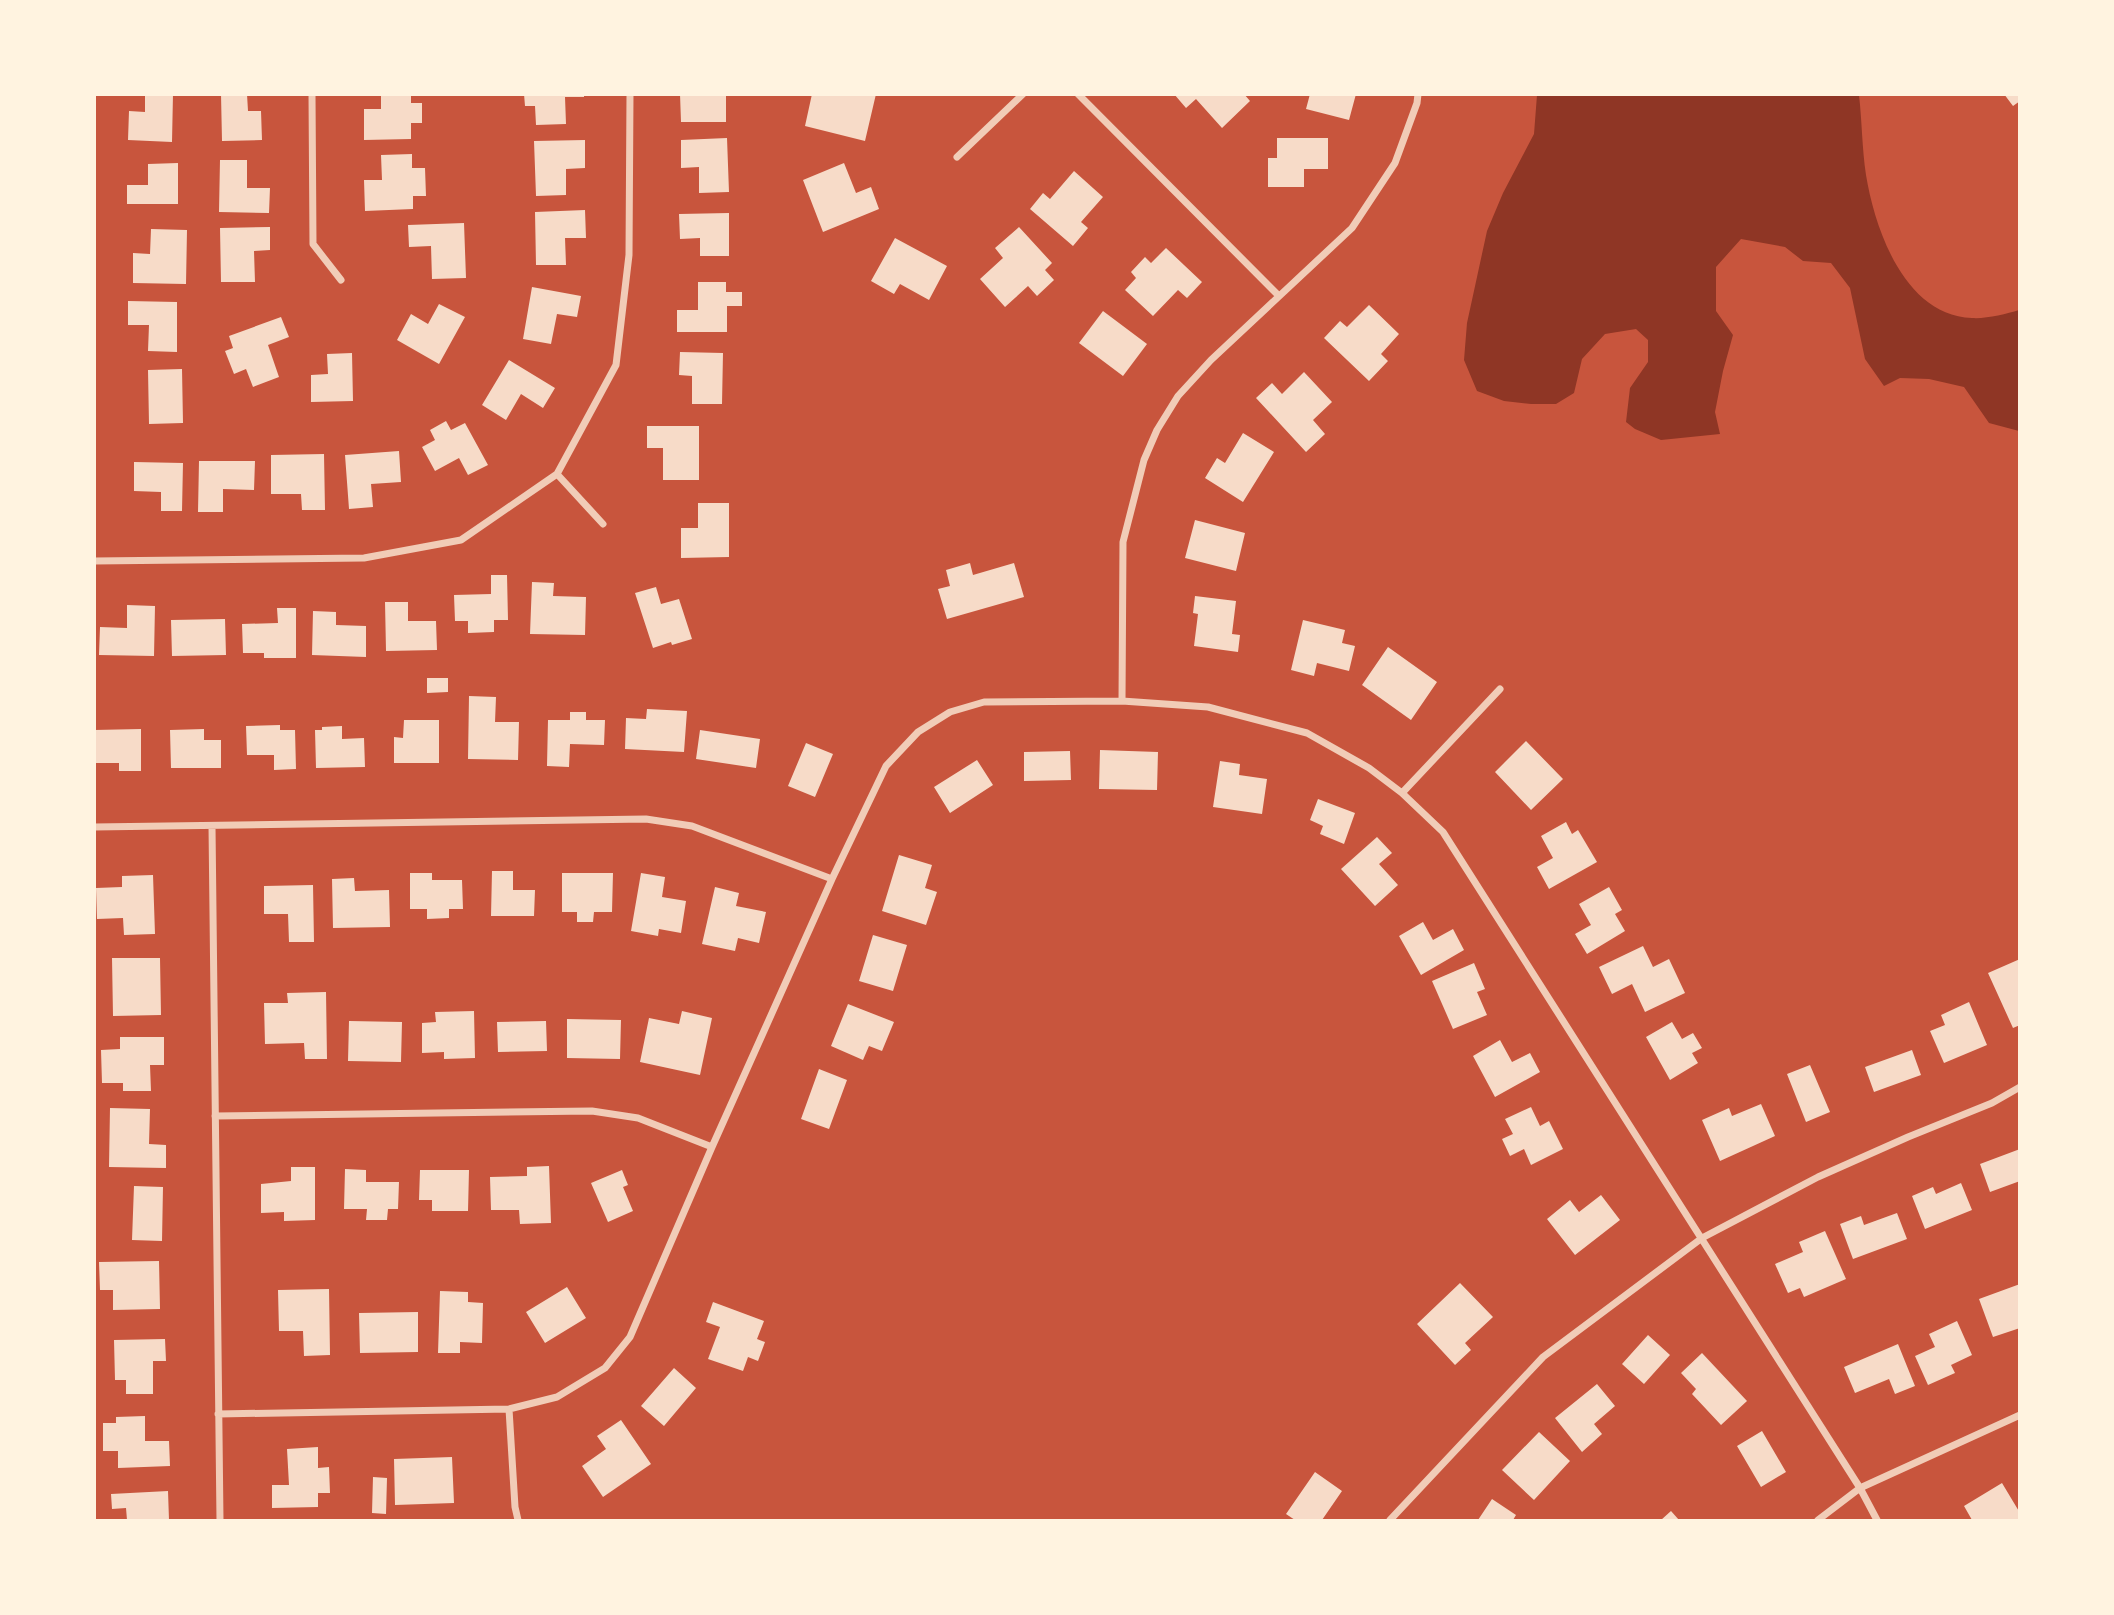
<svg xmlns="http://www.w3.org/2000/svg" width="2114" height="1615" font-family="Manrope,sans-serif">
	<rect width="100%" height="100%" fill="#c8553d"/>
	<path fill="#8f3625" d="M1537,95H1859C1862,121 1862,148 1866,175C1875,230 1905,316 1972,318C1986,319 2006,314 2019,310V431L1989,423L1964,387L1929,379L1900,378L1884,386L1865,359L1850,288L1831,263L1803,261L1785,247L1741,239L1716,267V311L1733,335L1723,371L1715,412L1720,434L1661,440L1635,429L1626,422L1630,388L1648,362V340L1636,329L1605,334L1582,359L1574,393L1556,404H1531L1504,401L1477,391L1464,360L1467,323L1487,231L1503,193L1534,134Z"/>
	<path fill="#f7dbc8" d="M145,94H173L172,142L128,140L129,111L145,112Z
		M221,94H247L248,111H261L262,140L222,141Z
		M381,94H411V103H422V123H411V139L364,140V109H381Z
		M524,94H584V97H565L566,124L536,125L535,106H525Z
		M680,94H726V122H681Z
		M812,94H876L865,141L805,126Z
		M1174,94H1244L1250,101L1222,128L1196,99L1186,108Z
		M1310,94H1356L1349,120L1306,109Z
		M2004,94H2020V101L2013,106Z
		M727,138L729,192L699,193V167L681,168V140Z
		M1277,138H1328V169H1304V187H1268V158H1277Z
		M585,140V168L566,169V195L536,196L534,141Z
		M412,154V168H425L426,196H413V209L365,211L364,180H382L381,155Z
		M220,160H247V188H270L269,213L219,212Z
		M178,163V204H127V185H148V164Z
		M844,163L856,193L871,187L879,209L823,232L803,180Z
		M1074,171L1103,197L1081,222L1088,228L1073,246L1030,209L1043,193L1050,199Z
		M585,210L586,238H565L566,265H536L535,212Z
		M729,213V256H700V238L680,239L679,214Z
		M464,223L466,278L432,279L431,246L409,247L408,225Z
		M270,227V250L254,251L255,282H221L220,228Z
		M1019,227L1052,263L1045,270L1054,280L1037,296L1028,286L1005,307L980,279L1003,258L995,248Z
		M151,229L187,230L186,284L133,283V253L150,254Z
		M895,238L947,266L929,300L900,284L894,294L871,281Z
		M1166,248L1202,282L1187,298L1178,290L1153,316L1125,290L1136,278L1131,272L1145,257L1151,263Z
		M698,282H726V292H742V306H727V332H677V310H698Z
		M532,287L581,296L577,317L557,314L551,344L523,339Z
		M128,301L177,302V352L148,351L149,325H128Z
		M439,304L465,317L439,364L397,340L411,314L428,324Z
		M1369,305L1399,334L1381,354L1388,361L1369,381L1324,338L1340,321L1347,327Z
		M1103,311L1147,344L1123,376L1079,343Z
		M281,317L289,337L268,345L279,377L253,387L246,369L234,374L225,351L233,348L229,336Z
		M680,352L723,353L722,404H692V376L679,375Z
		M352,353L353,401L311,402V375L328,374L327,354Z
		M509,360L555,388L543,408L521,394L506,420L482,405Z
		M182,369L183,423L149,424L148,370Z
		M1304,372L1332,402L1313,420L1325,434L1306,452L1256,398L1272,383L1282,394Z
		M446,421L451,430L465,423L488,465L468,475L459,458L435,471L422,447L435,440L430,430Z
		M647,426H699V480H663V448H647Z
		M1243,433L1274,452L1243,502L1205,478L1217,458L1225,463Z
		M399,451L401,482L371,484L373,507L349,509L345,455Z
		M324,454L325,510H302L301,494H271V455Z
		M199,461H255L254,490L223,489V512H198Z
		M134,462L183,463L182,511H161V492L134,491Z
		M698,503H729V557L681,558V528H698Z
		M1195,520L1245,533L1236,571L1185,558Z
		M970,563L973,575L1014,563L1024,597L947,619L938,589L950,586L946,570Z
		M491,575H507L508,620H494V632L468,633V621H455L454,595L491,594Z
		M532,582L554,583L553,596L586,597L585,635L530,634Z
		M656,587L661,604L679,599L692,639L672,645L671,642L653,648L635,593Z
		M1195,596L1236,601L1232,634L1240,635L1238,652L1194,646L1198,614L1193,613Z
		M385,602H408V621H436L437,650L386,651Z
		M127,605L155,606L154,656L99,655L100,627L127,628Z
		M277,608H296V658H264V653H243L242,624L278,623Z
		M313,611L336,612V625L366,626V657L312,655Z
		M225,619L226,655L172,656L171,620Z
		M1303,620L1345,630L1342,643L1355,646L1349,671L1317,663L1314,676L1291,670Z
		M1388,647L1437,682L1411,720L1362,685Z
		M427,678H448V692L427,693Z
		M469,696L496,697L495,722H519L518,760L468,759Z
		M647,709L687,711L684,752L625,749L626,718L646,719Z
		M570,712H586V720H605L604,745L570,744L569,767L547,766L548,720H570Z
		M404,720H439V763H394V737L403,738Z
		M280,725V730H295L296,769L274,770V755H247L246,726Z
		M342,726V739L364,738L365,767L316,768L315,730H322V727Z
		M141,729V771H119V763H94V730Z
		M204,729V740H221V768H171L170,730Z
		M700,730L760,739L756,768L696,759Z
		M1526,741L1563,779L1531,810L1495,772Z
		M806,743L833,754L815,797L788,786Z
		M1100,750L1158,752L1157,790L1099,789Z
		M1070,751L1071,780L1024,781V752Z
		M977,760L993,785L950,813L934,787Z
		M1220,761L1240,764L1239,775L1267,779L1262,814L1213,807Z
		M1318,799L1355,813L1344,844L1320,834L1323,826L1310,820Z
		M1566,822L1572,834L1578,830L1597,862L1549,889L1537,867L1553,858L1541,836Z
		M1377,837L1392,853L1379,864L1398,885L1375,906L1341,869Z
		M899,855L932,865L925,888L937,892L926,925L882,911Z
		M492,871H513V890H535L534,916H491Z
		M410,873H432V880H462L463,909H449V918L427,919V909H410Z
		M562,873H613L612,912H594L593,922H577V912H562Z
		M641,873L665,877L662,897L686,901L681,933L659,929L658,936L631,931Z
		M153,875L155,934L124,935L123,918L97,919L96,888L122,887V876Z
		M354,878L355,891L389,890L390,927L333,928L332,879Z
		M313,885L314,942H289L288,914H264V886Z
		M715,887L739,893L736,906L766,912L759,943L738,938L735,951L702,944Z
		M1609,887L1622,910L1615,914L1625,931L1587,954L1575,934L1591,925L1579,904Z
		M1423,922L1433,940L1453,929L1464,950L1421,975L1399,936Z
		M873,935L907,945L893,991L859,981Z
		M1643,946L1653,967L1669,959L1685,993L1645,1012L1632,984L1612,994L1599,967Z
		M112,958H160L161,1015L113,1016Z
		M2020,959V1025L2013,1028L1988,973Z
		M1474,963L1485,989L1477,992L1487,1015L1453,1029L1432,981Z
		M326,992L327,1059H305L304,1043L265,1044L264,1003H288L287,993Z
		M1969,1002L1987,1045L1944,1063L1930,1031L1945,1025L1941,1015Z
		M848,1004L894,1022L882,1051L869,1046L863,1060L831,1046Z
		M474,1011L475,1058L444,1059V1052L422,1053V1023L436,1022L435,1012Z
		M682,1011L712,1018L700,1075L640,1062L649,1018L679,1024Z
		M567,1019L621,1020L620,1059L567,1058Z
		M349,1021L402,1022L401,1062L348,1061Z
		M546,1021L547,1051L498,1052L497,1022Z
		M1672,1022L1682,1039L1693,1033L1702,1048L1692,1053L1698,1063L1670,1080L1646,1037Z
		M120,1037H164V1065H150L151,1091H123V1083H102L101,1050L120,1049Z
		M1500,1040L1512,1062L1530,1053L1540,1072L1495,1097L1473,1056Z
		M1912,1050L1921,1075L1874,1092L1865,1067Z
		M1810,1065L1830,1112L1806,1122L1787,1074Z
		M819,1069L847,1080L829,1129L801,1119Z
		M1761,1104L1775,1136L1720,1161L1702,1120L1729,1108L1732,1116Z
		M1531,1107L1540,1126L1549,1121L1563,1149L1531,1165L1524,1149L1510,1156L1502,1139L1513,1134L1505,1119Z
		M110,1108L150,1109L149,1144L166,1145V1168L109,1167Z
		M2020,1149V1181L1990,1192L1980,1164Z
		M549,1166L551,1223L520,1224L519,1210H491L490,1177L527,1176V1167Z
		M291,1167H315V1220L284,1221V1212L261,1213V1184L291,1181Z
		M345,1169L366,1170V1182H399L398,1209H388L387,1220H366L367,1209H344Z
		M420,1170H469L468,1211H432V1200H419Z
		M622,1170L628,1185L623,1187L633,1211L608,1222L591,1183Z
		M1961,1183L1972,1210L1925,1229L1912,1196L1933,1187L1936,1194Z
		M134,1186L163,1187L162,1241L132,1240Z
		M1601,1195L1620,1220L1575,1255L1547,1219L1570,1200L1579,1212Z
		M1897,1213L1907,1239L1853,1259L1840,1224L1861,1216L1864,1225Z
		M1825,1231L1846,1279L1804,1297L1800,1288L1788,1293L1775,1264L1803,1252L1799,1242Z
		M159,1261L160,1309L113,1310V1290H100L99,1262Z
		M1460,1283L1493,1317L1465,1343L1471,1350L1455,1365L1417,1324Z
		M2020,1284V1328L1993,1337L1979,1299Z
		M567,1287L586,1318L545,1343L526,1312Z
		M329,1289L330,1355L304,1356L303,1331H279L278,1290Z
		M440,1291L468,1292V1302L483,1303L482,1343L460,1342V1353H438Z
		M713,1302L764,1321L757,1339L765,1342L758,1361L748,1357L743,1371L708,1359L720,1327L706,1322Z
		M418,1312V1352L360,1353L359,1313Z
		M1957,1321L1972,1355L1951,1365L1955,1373L1928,1385L1915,1356L1935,1347L1929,1334Z
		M1648,1335L1670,1355L1644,1384L1622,1364Z
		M165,1339L166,1361H153V1394H126V1380H115L114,1340Z
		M1898,1344L1915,1386L1895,1394L1889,1379L1855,1393L1844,1367Z
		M1702,1353L1747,1401L1721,1425L1692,1394L1696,1389L1681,1373Z
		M674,1368L696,1388L664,1426L641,1406Z
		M1597,1384L1615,1406L1594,1424L1602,1434L1582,1452L1555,1418Z
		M145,1416V1441H169L170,1466L118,1468V1451H103V1423H116V1417Z
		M621,1420L651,1464L603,1497L582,1466L606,1449L597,1436Z
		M1762,1431L1786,1472L1761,1487L1737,1446Z
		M1539,1432L1570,1461L1534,1500L1502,1470Z
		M318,1447V1468L329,1467L330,1493H318V1507L272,1508V1485H289L287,1449Z
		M452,1457L454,1503L395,1505L394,1459Z
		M1315,1472L1342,1491L1322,1520H1295L1286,1514Z
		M373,1477L387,1478L386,1514L372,1513Z
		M2002,1483L2020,1513V1520H1972L1964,1506Z
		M168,1491L169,1520H127L126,1508L112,1509L111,1494Z
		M1492,1499L1516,1515L1513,1520H1478Z
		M1671,1511L1679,1520H1661Z"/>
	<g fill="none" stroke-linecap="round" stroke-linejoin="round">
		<path stroke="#f1ccb7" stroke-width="7" d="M312,94L313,244L341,280
			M1078,94L1279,296
			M957,157L1023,94
			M557,474L603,524
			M94,561L364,558L461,540L557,474L616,365L629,255L630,94
			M1122,701L1123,542L1144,460L1157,430L1178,396L1211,360L1352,228L1395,163L1417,103L1418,94
			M1402,793L1500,689
			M212,826L220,1520
			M94,827L646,819L692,826L832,879
			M215,1116L592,1111L638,1118L712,1147
			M509,1409L515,1507L518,1520
			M218,1414L509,1409L557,1397L605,1368L630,1337L712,1147L832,879L886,766L918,732L950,712L984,702L1122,701L1208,707L1307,733L1369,768L1402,793L1443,832L1860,1488L1877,1520
			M1390,1520L1543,1357L1702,1238L1818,1177L1908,1137L1992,1103L2020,1087
			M1818,1520L1860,1488L2020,1415"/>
	</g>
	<rect width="2114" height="1615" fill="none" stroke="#fff3e0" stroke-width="192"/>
</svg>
